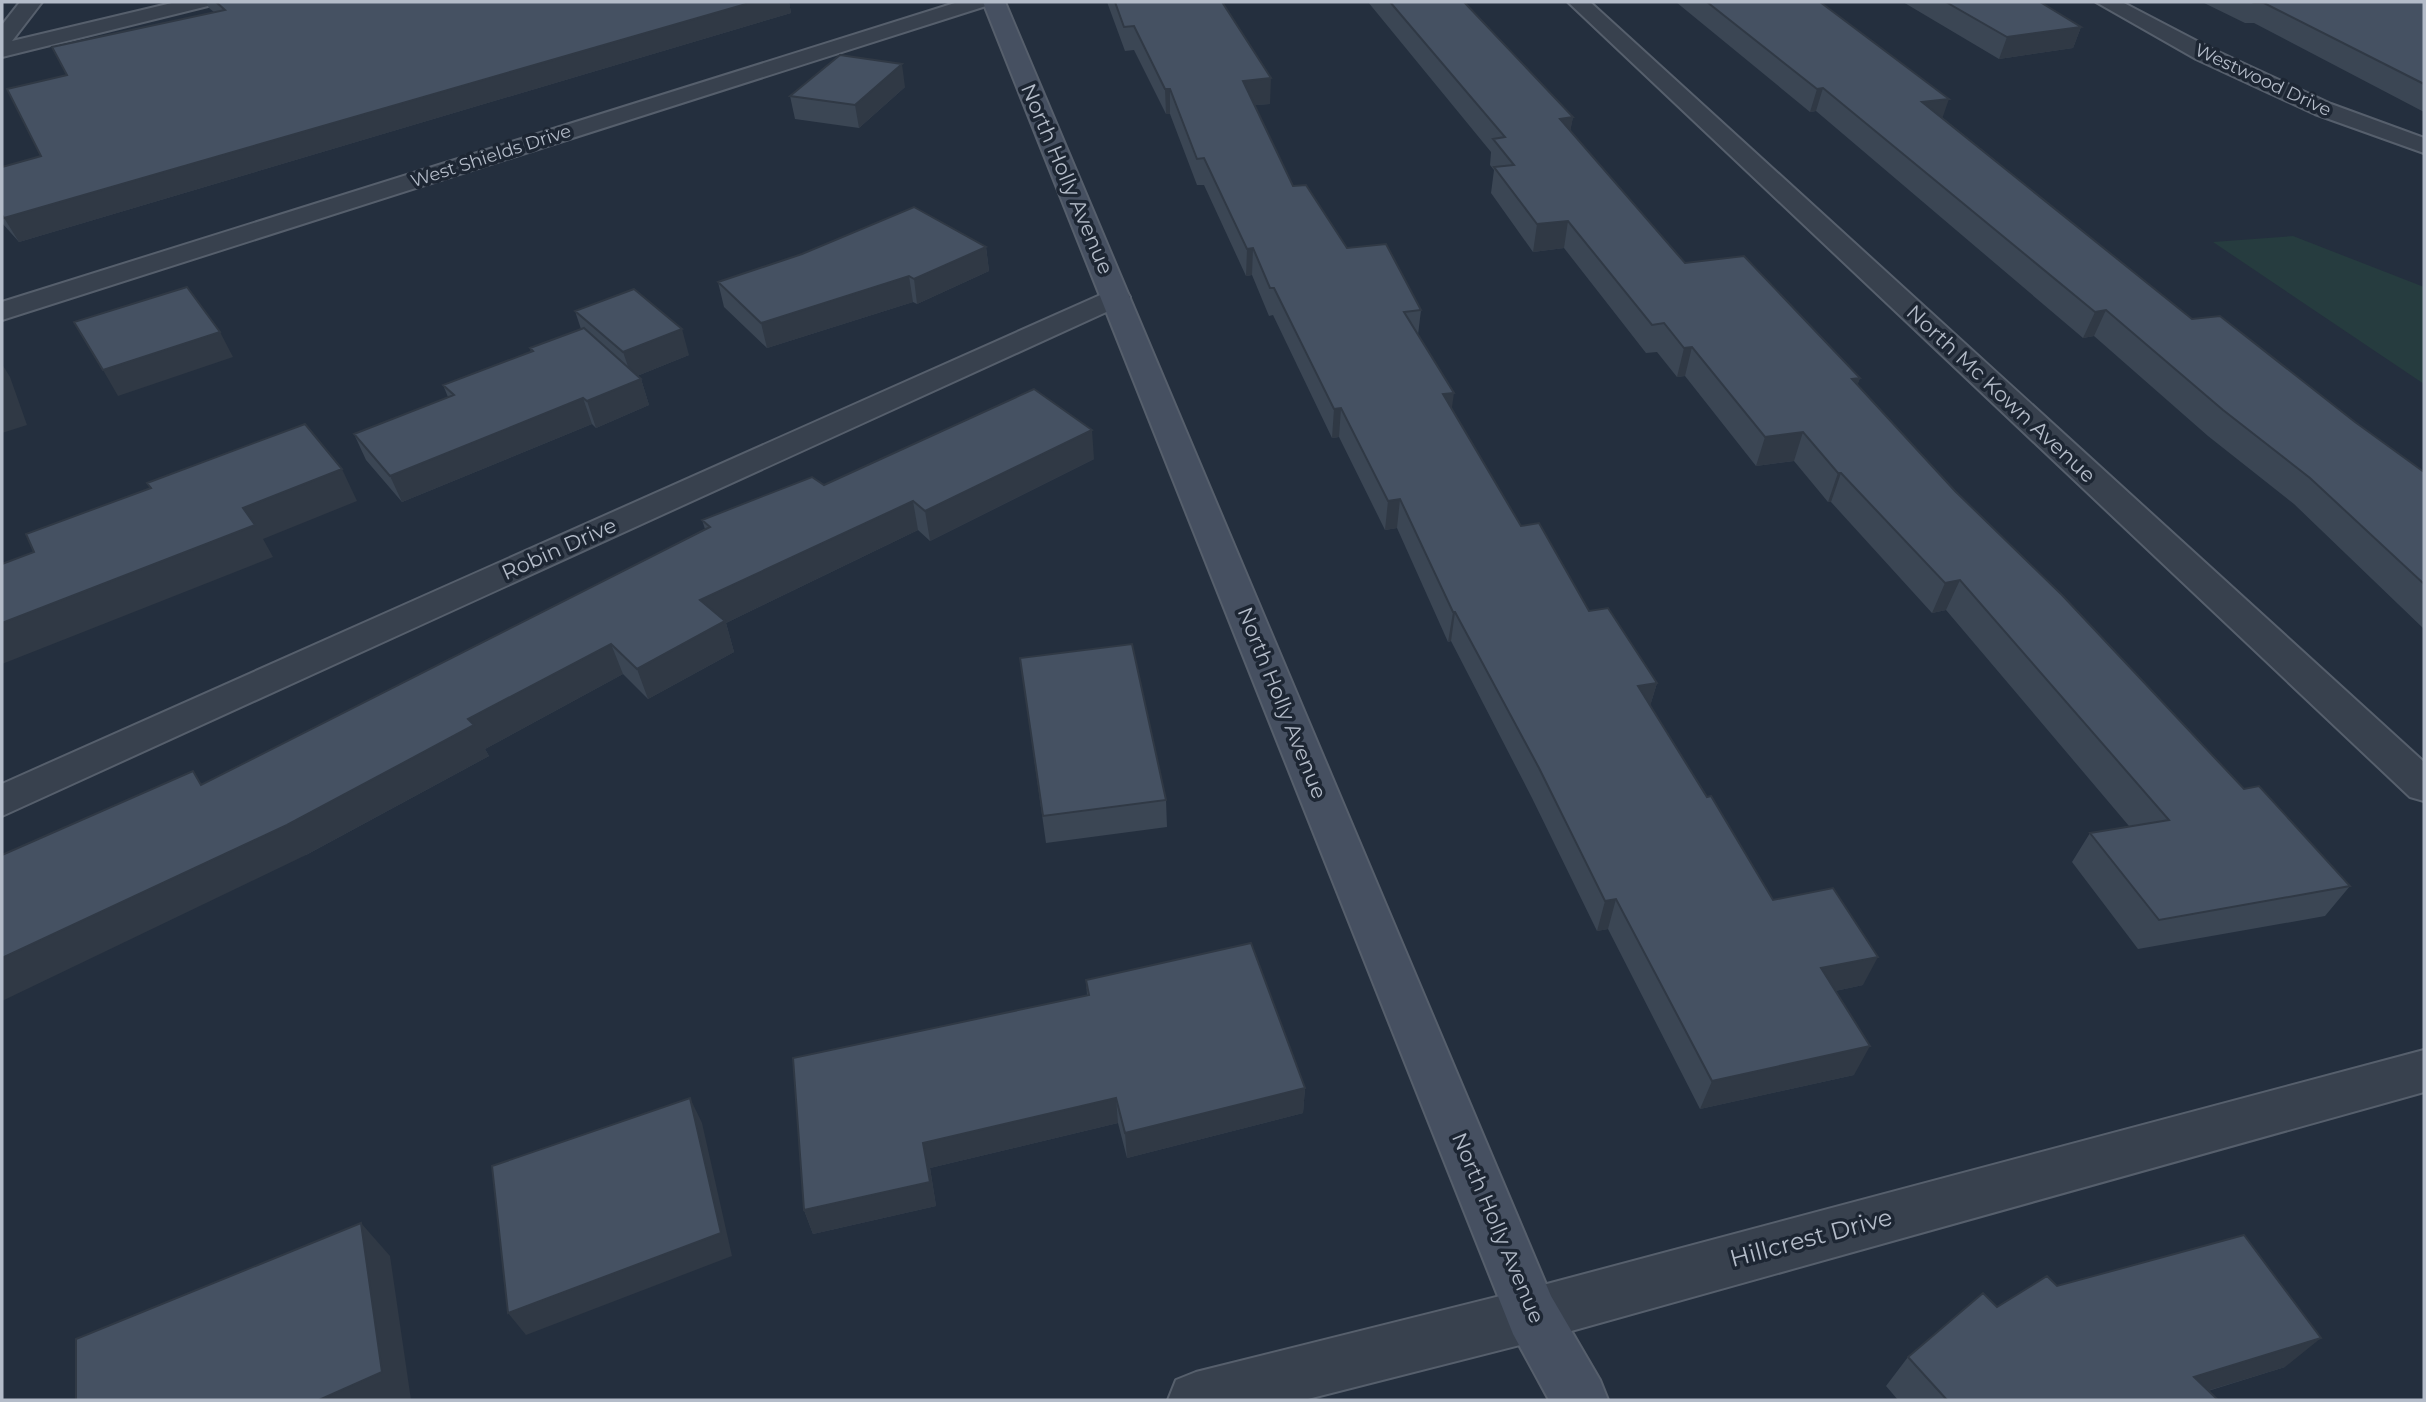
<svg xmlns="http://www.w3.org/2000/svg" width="2426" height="1402" font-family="Montserrat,sans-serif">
	<rect width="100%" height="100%" fill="#242f3e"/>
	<path fill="#263c3f" d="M2293,236L2424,287V384L2213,242Z"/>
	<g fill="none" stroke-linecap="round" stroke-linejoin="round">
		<g stroke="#565f6c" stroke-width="4">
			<path id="street" d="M20,2H42L12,41L176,2H212L208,6L2,57V25Z
				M958,2H990L986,6L2,320V302Z
				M1568,2H1590L2424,762V801L2410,797Z
				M2096,2H2122L2212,49L2331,104L2424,138V153L2315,114L2196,59Z
				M1116,288L1126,291L1130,297L1126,303L2,816V784Z
				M2424,1050V1092L1532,1342L1304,1400H1168L1176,1380L1196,1372L1532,1288Z"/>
		</g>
		<g stroke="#565f6c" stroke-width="4">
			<path id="secondary" d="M983,2H1005L1551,1296L1600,1380L1608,1400H1549L1513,1334Z"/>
		</g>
		<use href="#street" fill="#38414e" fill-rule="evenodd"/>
		<use href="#secondary" fill="#465061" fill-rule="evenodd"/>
	</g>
	<path fill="#3b4654" d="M206,2H789L791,13L19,242L2,223V167L41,156L67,75L214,12L209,8Z
		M1107,2H1222L1270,104L1254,105L1293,186L1347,248L1421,310L1418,335L1452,410L1521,526L1589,611L1657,683L1650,706L1773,900L1863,985L1835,991L1854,1075L1700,1109L1608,929L1597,931L1532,798L1451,641L1448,642L1397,528L1385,530L1339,437L1332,438L1273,315L1269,316L1252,275L1246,276L1204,185H1197L1170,114H1166L1134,50L1125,51Z
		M1368,2H1464L1573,117L1570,131L1685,263L1860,378L1857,385L1955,491L2244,789L2350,886L2325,916L2138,949L2072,862L2090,833L2129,826L1946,610L1932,613L1831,502H1828L1794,461L1756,466L1685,376L1677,377L1657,352L1646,353L1564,248L1533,252L1491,193L1494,170L1490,165L1491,152Z
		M1676,2H1820L1943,118L2192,319L2355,422L2424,472V629L2294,504L2208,436L2094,336L2083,338L1816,111L1810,112Z
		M1903,2H2040L2081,27L2073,48L1999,59Z
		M2202,2H2424V112L2254,23H2245Z
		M905,87L859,128L795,119L790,96Z
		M986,247L989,271L917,304L913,302L767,348L724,307L718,282Z
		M575,311L689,355L637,376L641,379L649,405L596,428L592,424L402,502L366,460L354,434L448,397L443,385L531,352L530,348L581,329Z
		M1094,459L930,541L918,530L726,623L734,652L648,699L623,674L485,749L489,756L306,855L203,784L705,529L702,520L824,485Z
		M1020,658L1166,800L1167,827L1046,843Z
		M1086,980L1305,1088L1303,1113L1127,1158L1118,1123L930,1168L936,1206L813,1234L804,1210L1087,995Z
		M2057,1286L2285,1367L2208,1391L2218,1400H1898L1886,1386L1908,1357L1997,1307Z"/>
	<path fill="#303945" d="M753,2H789L791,13L19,242L4,218Z
		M2081,27L2073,48L1999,59L2007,37Z
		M902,64L905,87L859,128L855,105Z
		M1271,78L1270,104L1242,106L1243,81Z
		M1823,88L1816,111L1810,112L1817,89Z
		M1165,89H1170V114H1166Z
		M1949,99L1941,122L1922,102Z
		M1573,117L1568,143L1560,119Z
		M1568,221L1564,248L1533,252L1537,224Z
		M986,247L989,271L917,304L914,279Z
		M1253,248L1252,275L1246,276L1247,249Z
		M909,276L913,302L767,348L761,323Z
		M2106,310L2094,336L2083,338L2095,312Z
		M682,329L689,355L632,378L623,352Z
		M220,332L233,357L118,396L103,370Z
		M1692,347L1685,376L1677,377L1684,348Z
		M2,364L10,377L27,425L2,433Z
		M1860,378L1850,407L1852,379Z
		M641,379L649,405L596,428L587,401Z
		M1454,393L1450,421L1443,394Z
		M583,398L592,424L402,502L390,476Z
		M1341,408L1339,437L1332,438L1334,409Z
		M1092,430L1094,459L930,541L925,511Z
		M1803,432L1794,461L1756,466L1765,437Z
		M342,469L357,501L263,539L273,557L2,664V623L243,508Z
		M1838,473H1841L1831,502H1828Z
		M1400,499L1397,528L1385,530L1388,501Z
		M913,501L918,530L726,623L734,652L648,699L637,669L700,600Z
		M1960,580L1946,610L1932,613L1945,583Z
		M1453,612H1455L1451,641L1448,642Z
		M611,644L623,674L485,749L489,756L306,855L2,1001V958L468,719Z
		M1657,683L1648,713L1638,686Z
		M1616,899L1608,929L1597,931L1605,901Z
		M1878,957L1863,985L1807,997L1821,968Z
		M1870,1046L1854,1075L1700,1109L1712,1081Z
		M1305,1088L1303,1113L1127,1158L1125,1133Z
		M690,1098L702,1123L732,1256L526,1335L508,1313Z
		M1116,1098L1118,1123L930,1168L936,1206L813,1234L804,1210L923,1143Z
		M361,1223L390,1256L411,1400H319Z
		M2321,1338L2285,1367L2177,1400L2194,1377Z"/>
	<path fill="#455162" stroke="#303945" stroke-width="2" d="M216,2H753L4,218L2,215V167L41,156L7,89L67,75L52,47L225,10Z
		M1115,2H1222L1271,78L1243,81L1293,186L1306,185L1347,248L1386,244L1421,310L1404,312L1454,393L1443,394L1521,526L1539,523L1589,611L1608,608L1657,683L1638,686L1707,797L1711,796L1773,900L1833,888L1878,957L1821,968L1870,1046L1712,1081L1616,899L1605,901L1539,768L1455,612H1453L1400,499L1388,501L1341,408L1334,409L1274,288H1270L1253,248L1247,249L1204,158L1197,159L1170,89H1165L1134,26L1124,27Z
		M1390,2H1464L1573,117L1560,119L1685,263L1744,256L1860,378L1852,379L1955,491L2062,595L2244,789L2259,786L2350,886L2159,920L2090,833L2169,820L1960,580L1945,583L1841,473H1838L1803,432L1765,437L1692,347L1684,348L1664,323L1652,325L1568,221L1537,224L1494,167L1514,165L1493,139L1505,137Z
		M1707,2H1820L1949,99L1922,102L2192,319L2220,316L2355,422L2424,472V584L2310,478L2223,410L2106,310L2095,312L1823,88L1817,89Z
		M1946,2H2040L2081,27L2007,37Z
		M2252,2H2424V84L2264,3H2254Z
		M840,55L902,64L855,105L790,96Z
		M914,207L986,247L914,279L909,276L761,323L718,282L802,254Z
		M187,287L220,332L103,370L74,322Z
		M634,289L682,329L623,352L575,311Z
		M584,328L641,379L587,401L583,398L390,476L354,434L454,395L443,385L533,351L530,348Z
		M1034,389L1092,430L925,511L913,501L700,600L725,621L637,669L611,644L468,719L474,725L287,825L2,958V855L193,771L201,785L710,527L702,520L812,477L824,485Z
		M305,424L342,469L243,508L255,525L2,623V564L34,552L26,534L151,488L147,483Z
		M1132,644L1166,800L1043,816L1020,658Z
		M1251,943L1305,1088L1125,1133L1116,1098L923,1143L930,1182L804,1210L793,1058L1089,995L1086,980Z
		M690,1098L721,1233L508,1313L492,1166Z
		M361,1223L382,1372L319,1400H76V1339Z
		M2244,1235L2321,1338L2194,1377L2218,1400H1947L1908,1357L1983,1293L1997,1307L2047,1276L2057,1286Z"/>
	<g text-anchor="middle" stroke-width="7" stroke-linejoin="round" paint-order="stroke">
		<g font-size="18" fill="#b4bcc9" stroke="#1d2633">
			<text transform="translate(2263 80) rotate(25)" y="6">Westwood Drive</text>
			<text transform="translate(491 156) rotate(-18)" y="6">West Shields Drive</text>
		</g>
		<g font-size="21" fill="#b4bcc9" stroke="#1d2633">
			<text transform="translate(1067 179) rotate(67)" y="7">North Holly Avenue</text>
			<text transform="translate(2001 394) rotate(43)" y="7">North Mc Kown Avenue</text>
			<text transform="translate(559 549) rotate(-24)" y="7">Robin Drive</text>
			<text transform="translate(1282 703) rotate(68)" y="7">North Holly Avenue</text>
			<text transform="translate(1498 1228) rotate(67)" y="7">North Holly Avenue</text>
		</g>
		<g font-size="24" fill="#b4bcc9" stroke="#1d2633">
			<text transform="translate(1811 1238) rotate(-15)" y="8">Hillcrest Drive</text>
		</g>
	</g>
	<rect width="2426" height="1402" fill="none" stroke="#b4bcc9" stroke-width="7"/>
</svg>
